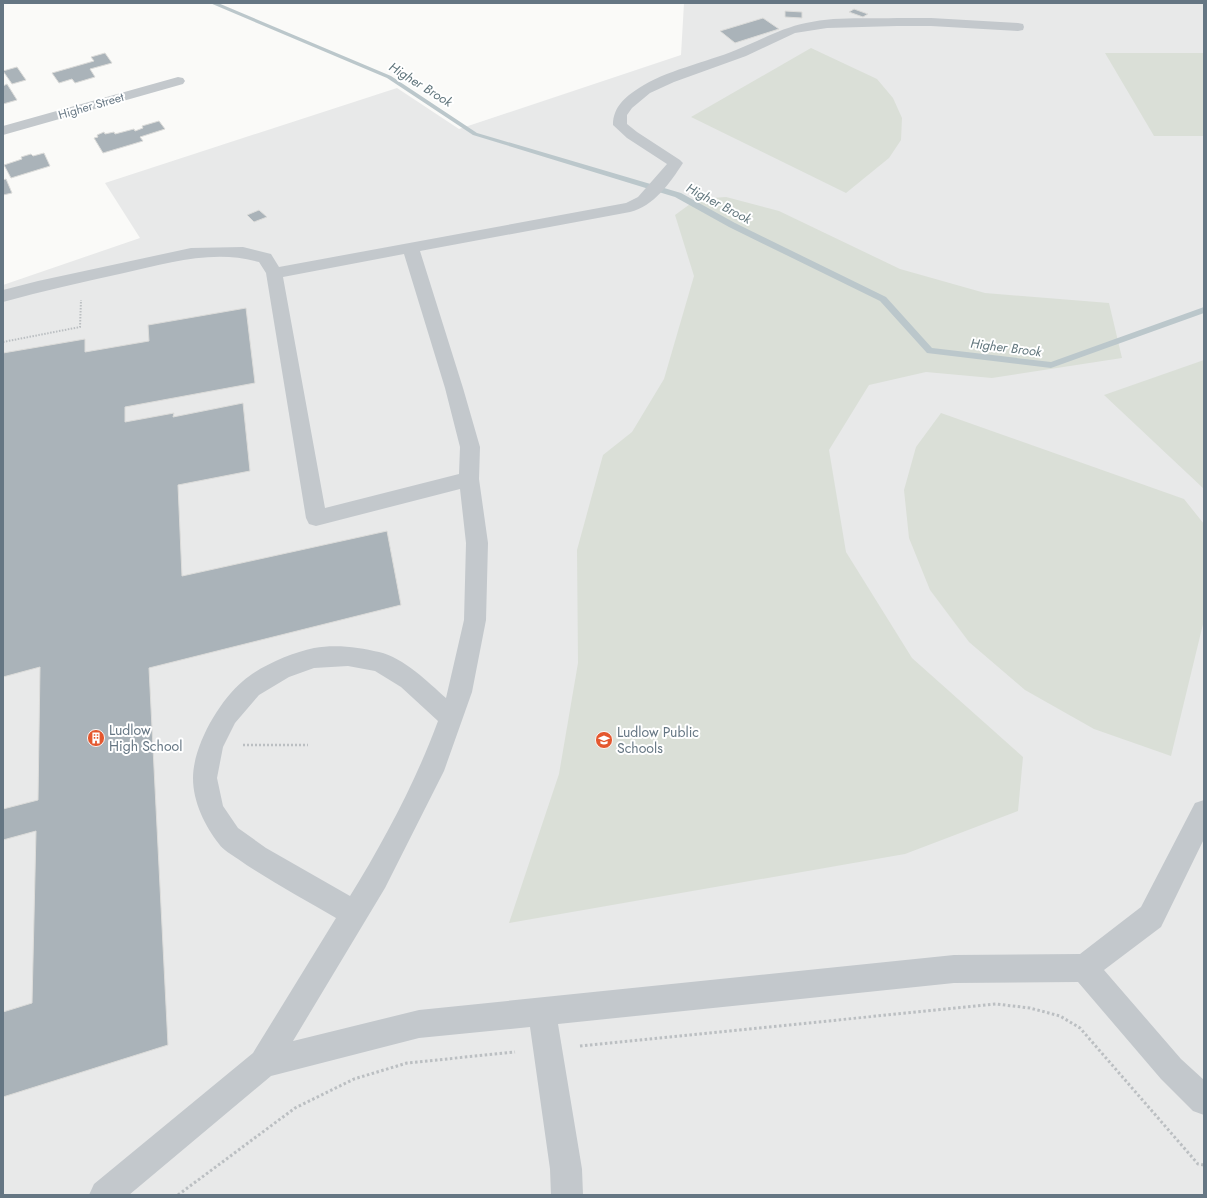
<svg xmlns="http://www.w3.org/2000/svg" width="1207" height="1198" font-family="Jost,sans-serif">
	<rect width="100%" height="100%" fill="#fafaf8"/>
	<path fill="#e8e9e9" d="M684,3H1204V1195H3V285L140,238L105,183L397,88L459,129L681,55Z"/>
	<path fill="#dadfd7" d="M811,48L877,79L893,98L902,118L901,140L889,158L846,193L691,117Z
		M1105,53H1204V136H1154Z
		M726,197L779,211L900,269L985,293L1109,303L1122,358L992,378L926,372L869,385L829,450L846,552L912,658L1023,757L1018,811L905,854L509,923L559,774L578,663L577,550L603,455L632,432L664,379L694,276L675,215L697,199Z
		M1204,360V489L1104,395Z
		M941,413L1184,499L1204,524V620L1171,756L1094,729L1025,690L969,642L930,590L909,538L904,490L916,447Z"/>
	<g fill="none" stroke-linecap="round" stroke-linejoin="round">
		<path fill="#bbc7cb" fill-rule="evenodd" d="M210,3H218L391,76L477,133L681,193L735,223L886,297L932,348L1051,362L1204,307V313L1051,368L927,353L880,301L729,227L675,197L473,135L387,78Z"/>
	</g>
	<path fill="#aab3b9" stroke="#dcdcda" d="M854,9L868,14L863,17L849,12Z
		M785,11L802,12V18L785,17Z
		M763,18L779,29L735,43L720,31Z
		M105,53L112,63L90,69L95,77L75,83L72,79L59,83L52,73L94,61L91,57Z
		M17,67L26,80L12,84L3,71Z
		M7,84L17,100L3,104V86Z
		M159,121L165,129L140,137L143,141L103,153L94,138L98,137L97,135L104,132L105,134L114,132L115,134L134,129L135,131L143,128L142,126Z
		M44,153L50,166L11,178L4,165L22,159L21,157L31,154L33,156Z
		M6,179L12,193L3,195V180Z
		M259,210L267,217L254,222L247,215Z
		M246,308L255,383L125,407V422L174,413L173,417L243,403L250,471L178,485L182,576L387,531L401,605L149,668L168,1045L3,1097V1012L32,1003L36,831L3,840V809L38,800L40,667L3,677V353L85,339V352L149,341L148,325Z"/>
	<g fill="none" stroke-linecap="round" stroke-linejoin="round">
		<path stroke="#bbbfc2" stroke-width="2" stroke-dasharray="1.5 1.5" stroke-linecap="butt" d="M3,342L80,327L81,300"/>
		<path stroke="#bbbfc2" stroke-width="2.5" stroke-dasharray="2 2" stroke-linecap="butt" d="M243,745H308"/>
		<path stroke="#bbbfc2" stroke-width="3" stroke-dasharray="2.5 2.5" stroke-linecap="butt" d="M580,1046L996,1004L1030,1008L1060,1016L1080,1028L1198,1164L1204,1165
			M178,1195L295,1108L354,1079L407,1063L515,1052"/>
		<path fill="#c3c8cc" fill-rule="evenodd" d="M897,18H931L1018,23L1023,24L1024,27L1023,30L1018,31L931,26H897L827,28L795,33L746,56L674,82L650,93L632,108L627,115V124L637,132L680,160L683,163C670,183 654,206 630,212L420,251L463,388L480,447L479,479L488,543L486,620L472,692L444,771L385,888L293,1041L419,1010L954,955L1080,954L1141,907L1195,803L1204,800V839L1161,927L1104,970L1181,1059L1204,1080V1115L1193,1111L1161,1079L1078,982L954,983L558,1024L582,1169L583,1195H551L550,1169L530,1027L419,1038L271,1076L129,1195H89L94,1184L253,1053L336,918C304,899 269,881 238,859C232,855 223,850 219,844C205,826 193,802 193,778C193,746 219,701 243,681C260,666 291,653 314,648C335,644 359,647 379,652C404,658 428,682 446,698L464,620L466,543L460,489L316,526L309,524L306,518L266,273L259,262C214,249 168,263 124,273C83,282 43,291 3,302V290L38,281L191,248L243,247L271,254L279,267L626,203L638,197L667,164L627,138L613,125C613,107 625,97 639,88C664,71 707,62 736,50C759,41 781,28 806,23C835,16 867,19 897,18ZM404,254L445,388L460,447L459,474L325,508L283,277ZM348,666L375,671L401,687L438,721C416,781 384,841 350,896L266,848L238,828L223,806L217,778L223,747L235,723L259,695L289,677L314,668Z
			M178,77L183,78L185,81L183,84L3,135V126Z"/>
	</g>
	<defs>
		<g id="building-disc" transform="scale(0.9)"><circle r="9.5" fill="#e4572e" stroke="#fff"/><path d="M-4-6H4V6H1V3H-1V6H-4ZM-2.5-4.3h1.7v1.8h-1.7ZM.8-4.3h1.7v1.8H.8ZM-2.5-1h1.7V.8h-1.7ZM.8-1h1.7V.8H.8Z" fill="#fff"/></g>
		<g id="school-disc" transform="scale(0.9)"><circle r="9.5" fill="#e4572e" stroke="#fff"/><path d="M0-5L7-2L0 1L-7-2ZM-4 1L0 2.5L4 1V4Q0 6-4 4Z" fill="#fff"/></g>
	</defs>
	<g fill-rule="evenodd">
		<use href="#building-disc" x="96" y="738"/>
		<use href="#school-disc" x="604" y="740"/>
	</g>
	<g text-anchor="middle" stroke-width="4" stroke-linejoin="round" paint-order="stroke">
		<g font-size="12" fill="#657683" stroke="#fff">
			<text transform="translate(91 106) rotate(-16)" y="4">Higher Street</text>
		</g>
		<g font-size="13" font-style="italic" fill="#60757c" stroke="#fff">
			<text transform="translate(421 84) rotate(32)" y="5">Higher Brook</text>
			<text transform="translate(719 203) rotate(28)" y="5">Higher Brook</text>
			<text transform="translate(1006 347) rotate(7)" y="5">Higher Brook</text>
		</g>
		<g font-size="14" fill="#657683" stroke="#fff" text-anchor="start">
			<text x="109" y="735">Ludlow<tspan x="109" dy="16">High School</tspan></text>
			<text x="617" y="737">Ludlow Public<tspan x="617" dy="16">Schools</tspan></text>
		</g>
	</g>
	<rect width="1207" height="1198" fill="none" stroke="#657683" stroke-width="8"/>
</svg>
